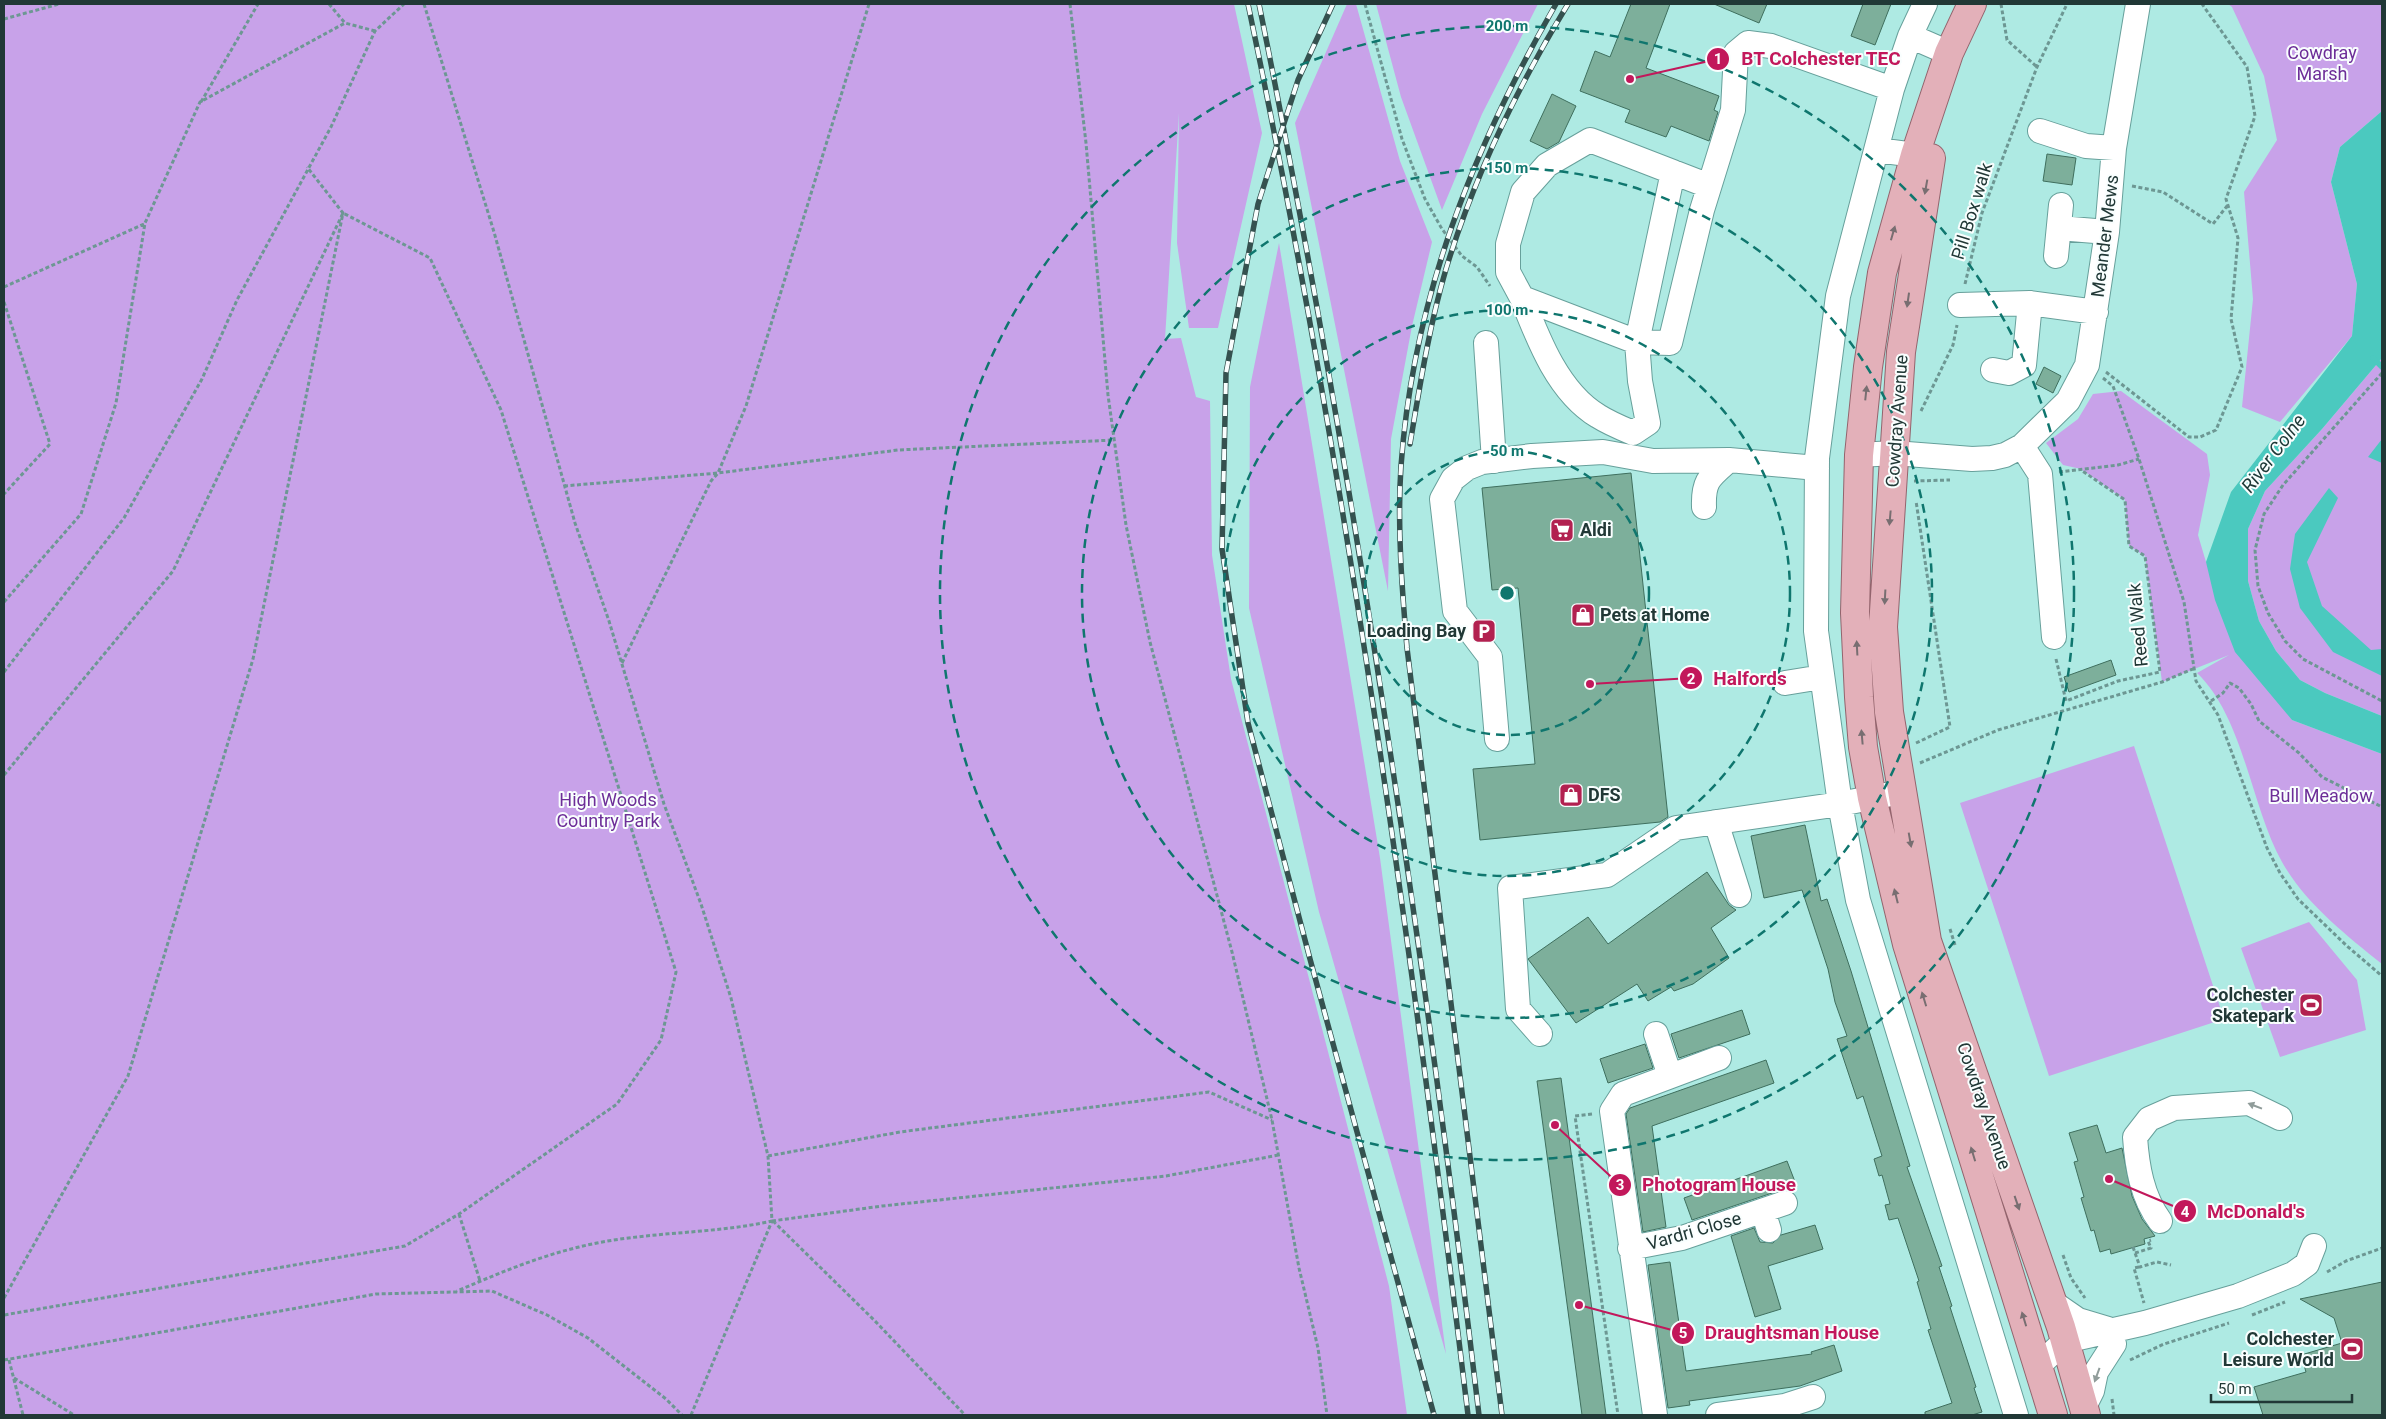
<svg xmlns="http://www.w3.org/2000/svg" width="2386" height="1419" font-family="Roboto,sans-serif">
	<rect width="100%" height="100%" fill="#aeeae3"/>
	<path fill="#c8a2e9" d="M4,4H1234L1262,133L1218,328H1189L1177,243L1179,113L1165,339L1181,338L1196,397L1210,401L1212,555L1231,679L1389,1286L1407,1415H4Z
		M1347,4H1356L1400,161L1432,242L1412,326L1391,439L1388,591L1295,123Z
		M1376,4H1538L1482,114L1442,210L1401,97Z
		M2228,4H2382V111L2340,147L2331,182L2357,284L2352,336L2280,422L2242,407L2253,299L2244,192L2277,140L2264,76L2232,7Z
		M1279,243L1380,858L1446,1354L1319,912L1249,608L1250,387Z
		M2382,358V716L2325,693L2300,680L2276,651L2259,621L2248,581V529L2265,491L2322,429Z
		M2121,391L2207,454L2210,475L2198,535L2206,562L2292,720L2382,754V964C2345,934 2306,904 2282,862C2251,807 2244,718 2197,673L2229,655L2162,682L2145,556L2129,546L2125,500L2081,469L2063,465L2046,443L2078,419L2093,394Z
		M2134,746L2224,1019L2049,1076L1960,803Z
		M2309,922L2357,980L2366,1030L2280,1057L2241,948Z"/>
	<path fill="#4bc9bf" d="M2382,111V358L2322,429L2265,491L2248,529V581L2259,621L2276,651L2300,680L2325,693L2382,716V754L2292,720L2235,652L2215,600L2206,562L2231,492L2352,336L2357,284L2331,182L2340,147Z
		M2382,439V463L2368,457Z
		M2329,488L2338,498L2307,562L2322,606L2371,650L2382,649V676L2333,652L2300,608L2290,569L2295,534Z"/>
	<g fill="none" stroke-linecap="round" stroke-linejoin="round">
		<path stroke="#4bc9bf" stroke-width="5.5" d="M2373,358L2382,367"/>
	</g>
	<path fill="#7daf9b" stroke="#3f6f5e" d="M1631,4H1670L1646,68L1719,96L1714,110L1718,112L1709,141L1671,126L1666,137L1625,122L1630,110L1580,91L1595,51L1610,57Z
		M1714,4H1767L1759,23Z
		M1863,4H1891L1875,45L1851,36Z
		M1552,94L1576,106L1559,142L1547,149L1530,141Z
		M2047,154L2076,158L2072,185L2043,181Z
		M2044,367L2061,376L2053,393L2036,384Z
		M1631,473L1668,817L1660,822L1480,840L1473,769L1535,764L1518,588L1492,590L1482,488Z
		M2111,660L2116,675L2069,692L2064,677Z
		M1805,825L1821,901L1827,899L1851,971L1910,1166L1907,1167L1942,1266L1939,1267L1952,1306L1950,1307L1976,1387L1974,1388L1982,1412L1972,1415H1925V1412L1952,1403L1928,1330L1931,1329L1917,1282L1919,1281L1898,1218L1889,1220L1885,1205L1890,1204L1882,1175L1879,1176L1874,1159L1882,1156L1863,1096L1857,1099L1837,1039L1847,1036L1835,1002L1828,969L1802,890L1764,898L1751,836Z
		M1707,872L1729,905L1736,910L1711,928L1729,958L1693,984L1674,991L1671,987L1648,1001L1637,984L1576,1023L1528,959L1588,917L1608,944Z
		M1742,1010L1750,1034L1679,1058L1671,1034Z
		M1645,1044L1653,1068L1608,1083L1600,1059Z
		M1766,1060L1774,1083L1652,1126L1666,1227L1643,1232L1626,1114L1630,1108Z
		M1561,1078L1575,1182L1606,1415H1582L1537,1081Z
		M2097,1125L2106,1153L2122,1148L2132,1196L2142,1219L2155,1236L2144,1239L2145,1244L2111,1254L2110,1249L2100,1252L2094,1230L2091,1231L2081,1198L2084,1197L2074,1162L2078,1161L2069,1133Z
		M1787,1161L1797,1187L1781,1190L1692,1220L1684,1198Z
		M1815,1225L1823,1249L1768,1266L1781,1309L1755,1317L1731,1236L1754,1228L1760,1242L1773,1243L1781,1235Z
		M1670,1262L1686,1371L1812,1354L1811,1352L1834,1345L1842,1371L1800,1386L1689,1401L1690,1405L1668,1408L1648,1265Z
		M2382,1282V1415H2263L2254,1387L2306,1372L2301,1355L2342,1343L2334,1318L2300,1299Z"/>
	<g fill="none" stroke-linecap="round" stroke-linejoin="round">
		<g stroke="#67a09b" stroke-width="26">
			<path id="minor" d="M1925,4L1910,36L1892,89L1838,296L1817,458L1816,631L1840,804L1858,900L2016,1415
				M1910,36L1949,53
				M2040,131L2086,146L2114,148
				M1877,150L1915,155
				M1709,186L1590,140L1547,165L1523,192L1508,244V272L1522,298L1637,342L1670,343L1702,210L1733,110L1736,53L1748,43L1771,46L1892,89
				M2059,228L2107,232
				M2056,256L2061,205
				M1522,298C1538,339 1558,392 1598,416C1609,423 1621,428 1633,433L1648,423L1640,381L1637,342L1673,172
				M1960,305L2030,303L2096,312
				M1486,343L1494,461
				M1993,370L2009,373L2024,365L2030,303
				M2022,446L2040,474L2054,637
				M1859,455L1894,453L1972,459L1992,458L2005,455L2022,446L2068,401L2087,365L2107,232L2114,148L2138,4
				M1704,507C1703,480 1710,477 1729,460
				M1785,683L1822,677
				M1497,739L1490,657L1455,611L1442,499L1453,479L1467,468L1482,462L1532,456L1603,452L1653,461L1729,460L1817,468
				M1716,822L1739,895
				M1540,1034L1518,1009L1510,888L1607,875L1676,828L1840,804L1901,792
				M1656,1034L1670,1076
				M1763,1211L1769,1230
				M2160,1221C2142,1197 2137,1166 2135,1137L2149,1119L2174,1108L2249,1103L2280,1118
				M1630,1248L1682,1238L1785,1203
				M2052,1302L2078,1320L2108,1329
				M2038,1366L2065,1341L2145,1323L2238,1296L2293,1274L2307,1264L2314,1246
				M1785,1406L1813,1397
				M2084,1407L2092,1391L2096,1372L2114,1344
				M1655,1415L1612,1111L1623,1094L1719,1058
				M1718,1415L1785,1406L1788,1415"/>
		</g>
		<g stroke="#93646d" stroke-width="30">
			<path id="major" d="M1972,4L1949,53L1915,155L1882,273L1868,367L1859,455L1855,613L1859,697L1863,747L1872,798L1907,944L2053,1415
				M1931,158L1901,352L1883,627L1889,712L1927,941L2061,1327L2086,1415"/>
		</g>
		<path stroke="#6d9793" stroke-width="3" stroke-dasharray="4 2.5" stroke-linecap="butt" d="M329,4L345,23
			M424,4L494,232L575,523L609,621L664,804L701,904L731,998L768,1156L772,1221C709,1235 642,1231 579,1247C537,1257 497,1274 457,1291
			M1070,4L1086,143L1108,395L1126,525L1150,642L1232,952L1272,1120L1299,1268L1318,1348L1327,1415
			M1365,4L1402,139L1425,199L1442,229L1462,256L1477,267L1490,286
			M2001,4L2007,40L2037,67
			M4,19L59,4
			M201,102L258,4
			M2132,186L2163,192L2213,224L2227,206
			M1965,284L1982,213L2037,67L2067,4
			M4,287L144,224
			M4,302L50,444L4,494
			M2106,372L2189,437H2200L2216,430L2242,367L2231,319L2238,238L2226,199L2255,116L2247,67L2202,4
			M2382,373L2283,485L2264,514L2255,550L2258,586L2268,613L2285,641L2303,659L2382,701
			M2103,378L2113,386L2139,459L2184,602L2196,681L2218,715L2267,848L2280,873L2298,899L2347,946L2382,976
			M1921,411L1953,345L1957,325
			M2059,472L2118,465L2139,459
			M1914,481L1950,480
			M564,486L718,473L898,450L1114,440
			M4,602L81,514L116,403L145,223L200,102L345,23L375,31
			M2056,659L2066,701L2118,681L2160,672L2145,556L2129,546L2125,500L2081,470
			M622,663L711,481L718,473L746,406L869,4
			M4,672L124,518L202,379L237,300L331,127L375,31L404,4
			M2211,701L2223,693L2230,683L2239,688L2251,704L2259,721L2299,753L2322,777L2382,807
			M1916,743L1950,727L1916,501
			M1920,763L1998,730L2162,682L2195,668
			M4,775L173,571L343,213L430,258L501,410L676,972L661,1040L617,1104L459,1214L405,1246L4,1315
			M1950,929L1955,945
			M1592,1114L1575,1116L1618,1415
			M768,1156L900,1132L1209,1092L1272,1120
			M459,1214L480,1281
			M772,1221L882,1206L1166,1176L1279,1155
			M773,1221L874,1320L965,1415
			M2133,1247L2140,1267L2157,1262L2171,1265
			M2135,1253L2151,1248L2148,1241L2151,1240
			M2063,1255L2071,1278L2085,1298
			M2139,1267L2134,1268L2144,1303
			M2327,1272L2346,1261L2382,1248
			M4,1298L128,1076L253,659L343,213L307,167
			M2252,1315L2285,1302
			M4,1360L376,1294L492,1291L547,1315L588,1338L666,1399L682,1415
			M9,1360L23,1415
			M2130,1360L2164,1344L2229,1323
			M14,1378L74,1415
			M2112,1399L2114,1415
			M691,1415L772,1221"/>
		<use href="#minor" stroke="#fff" stroke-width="24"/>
		<use href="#major" stroke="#e3b0b9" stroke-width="28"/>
		<g stroke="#35514f" stroke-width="5.5">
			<path id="rail" d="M1248,4C1346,470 1411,943 1468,1415
				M1259,4C1354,471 1423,942 1479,1415
				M1333,4L1298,80L1258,204L1226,373L1222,549L1248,723L1310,959L1434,1415
				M1410,444C1420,385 1429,327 1446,269C1474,177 1518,86 1568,4
				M1502,1415L1407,648C1402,589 1397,526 1401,466C1413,299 1473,148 1556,4"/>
		</g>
		<use href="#rail" stroke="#f9fefe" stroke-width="4" stroke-dasharray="11" stroke-linecap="butt"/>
	</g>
	<defs><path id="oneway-solid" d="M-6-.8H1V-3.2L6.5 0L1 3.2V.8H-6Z" transform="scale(1.25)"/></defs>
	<g fill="#786e71">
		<use href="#oneway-solid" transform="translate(1926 187) rotate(100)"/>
		<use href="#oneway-solid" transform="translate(1893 233) rotate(-74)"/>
		<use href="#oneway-solid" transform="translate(1908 300) rotate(98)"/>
		<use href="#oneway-solid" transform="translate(1866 393) rotate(-84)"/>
		<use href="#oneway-solid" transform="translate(1890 518) rotate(95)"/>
		<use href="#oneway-solid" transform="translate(1885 597) rotate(93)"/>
		<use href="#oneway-solid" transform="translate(1857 648) rotate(-93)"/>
		<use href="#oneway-solid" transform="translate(1862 737) rotate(-95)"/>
		<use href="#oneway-solid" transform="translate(1910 840) rotate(80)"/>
		<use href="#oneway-solid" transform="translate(1896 896) rotate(-104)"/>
		<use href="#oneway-solid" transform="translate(1924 999) rotate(-107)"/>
		<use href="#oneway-solid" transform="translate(1973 1154) rotate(-107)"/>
		<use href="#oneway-solid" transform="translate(2017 1203) rotate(71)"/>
		<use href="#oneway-solid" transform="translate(2024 1319) rotate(-107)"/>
	</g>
	<g fill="#909c9a">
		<use href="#oneway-solid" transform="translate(2255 1106) rotate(-159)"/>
		<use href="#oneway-solid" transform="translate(2097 1375) rotate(110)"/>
	</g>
	<g fill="none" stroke="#0f766e" stroke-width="2.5" stroke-dasharray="9 6">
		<circle cx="1507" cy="593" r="142"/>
		<circle cx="1507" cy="593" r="283"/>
		<circle cx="1507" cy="593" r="425"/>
		<circle cx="1507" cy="593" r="567"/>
	</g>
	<defs>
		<g id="supermarket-square" transform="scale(1.25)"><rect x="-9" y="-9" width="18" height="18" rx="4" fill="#b22150" stroke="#f9fefe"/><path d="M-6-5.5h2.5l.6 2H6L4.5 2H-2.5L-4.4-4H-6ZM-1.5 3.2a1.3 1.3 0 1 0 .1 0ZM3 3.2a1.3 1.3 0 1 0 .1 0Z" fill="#fff"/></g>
		<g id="shop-square" transform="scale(1.25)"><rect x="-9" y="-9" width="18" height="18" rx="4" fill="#b22150" stroke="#f9fefe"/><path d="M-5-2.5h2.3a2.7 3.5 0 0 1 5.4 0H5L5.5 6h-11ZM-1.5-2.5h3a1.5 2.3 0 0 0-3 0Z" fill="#fff"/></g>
		<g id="parking-square" transform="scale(1.25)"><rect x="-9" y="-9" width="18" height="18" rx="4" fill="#b22150" stroke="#f9fefe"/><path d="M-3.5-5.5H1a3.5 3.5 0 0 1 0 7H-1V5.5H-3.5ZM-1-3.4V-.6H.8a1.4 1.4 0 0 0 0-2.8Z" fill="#fff"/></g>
		<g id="stadium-square" transform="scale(1.25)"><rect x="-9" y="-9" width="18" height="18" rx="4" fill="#b22150" stroke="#f9fefe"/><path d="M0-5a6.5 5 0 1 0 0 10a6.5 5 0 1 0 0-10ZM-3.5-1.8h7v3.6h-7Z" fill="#fff"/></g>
	</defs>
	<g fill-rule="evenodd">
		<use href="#supermarket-square" x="1562" y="530"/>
		<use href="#shop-square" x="1583" y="615"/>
		<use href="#parking-square" x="1484" y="631"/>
		<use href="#shop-square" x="1571" y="795"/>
		<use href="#stadium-square" x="2311" y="1005"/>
		<use href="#stadium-square" x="2352" y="1349"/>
	</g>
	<g text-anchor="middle" stroke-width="4" stroke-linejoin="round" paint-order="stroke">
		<g font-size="18" fill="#6d2e98" stroke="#f9fefe">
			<text x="2322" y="59">Cowdray<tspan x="2322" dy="21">Marsh</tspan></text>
			<text x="2321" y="802">Bull Meadow</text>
			<text x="608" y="806">High Woods<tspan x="608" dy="21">Country Park</tspan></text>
		</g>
		<g font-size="18" fill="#213836" stroke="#f9fefe">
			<text transform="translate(1972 211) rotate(-73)" y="6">Pill Box walk</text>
			<text transform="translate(2105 236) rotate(-83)" y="6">Meander Mews</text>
			<text transform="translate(1897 421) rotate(-86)" y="6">Cowdray Avenue</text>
			<text transform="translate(2138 625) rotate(-95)" y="6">Reed Walk</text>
			<text transform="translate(1984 1106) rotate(71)" y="6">Cowdray Avenue</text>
			<text transform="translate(1694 1231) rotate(-16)" y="6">Vardri Close</text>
		</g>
		<g font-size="18" font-weight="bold" fill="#213836" stroke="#f9fefe" text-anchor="start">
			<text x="1580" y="536">Aldi</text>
			<text x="1600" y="621">Pets at Home</text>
			<text x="1466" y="637" text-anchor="end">Loading Bay</text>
			<text x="1588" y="801">DFS</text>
			<text x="2294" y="1001" text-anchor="end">Colchester<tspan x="2294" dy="21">Skatepark</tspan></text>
			<text x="2334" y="1345" text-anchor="end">Colchester<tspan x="2334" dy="21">Leisure World</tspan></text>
		</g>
		<g font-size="19" font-style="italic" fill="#1d3836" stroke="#f9fefe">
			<text transform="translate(2273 453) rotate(-53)" y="7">River Colne</text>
		</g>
	</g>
	<circle cx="1507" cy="593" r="8" fill="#0f766e" stroke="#f9fefe" stroke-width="2.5"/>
	<g font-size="15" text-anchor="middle" font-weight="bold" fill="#0f766e" stroke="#f9fefe" stroke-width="4" stroke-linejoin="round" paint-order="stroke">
		<text x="1507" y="31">200 m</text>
		<text x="1507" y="173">150 m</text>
		<text x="1507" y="315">100 m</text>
		<text x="1507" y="456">50 m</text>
	</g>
	<path fill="none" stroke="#c2185b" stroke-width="2" d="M1630 79L1718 59M1590 684L1691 678M1555 1125L1620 1185M2109 1179L2185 1211M1579 1305L1683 1333"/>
	<g fill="#c2185b" stroke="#f9fefe" stroke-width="2">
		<circle cx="1630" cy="79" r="5"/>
		<circle cx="1590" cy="684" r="5"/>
		<circle cx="1555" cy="1125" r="5"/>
		<circle cx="2109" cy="1179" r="5"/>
		<circle cx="1579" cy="1305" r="5"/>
		<circle cx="1718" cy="59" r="12"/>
		<circle cx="1691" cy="678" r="12"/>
		<circle cx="1620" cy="1185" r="12"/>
		<circle cx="2185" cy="1211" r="12"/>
		<circle cx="1683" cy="1333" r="12"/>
	</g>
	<g font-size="15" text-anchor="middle" font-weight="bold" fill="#fff">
		<text x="1718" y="64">1</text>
		<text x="1691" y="684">2</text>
		<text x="1620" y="1190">3</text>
		<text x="2185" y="1217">4</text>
		<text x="1683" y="1338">5</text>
	</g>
	<g font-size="19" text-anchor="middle" font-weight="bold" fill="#c2185b" stroke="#f9fefe" stroke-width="4" stroke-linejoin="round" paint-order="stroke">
		<text x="1821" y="65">BT Colchester TEC</text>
		<text x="1750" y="685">Halfords</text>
		<text x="1719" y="1191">Photogram House</text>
		<text x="2256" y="1218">McDonald's</text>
		<text x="1792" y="1339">Draughtsman House</text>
	</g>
	<rect width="2386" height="1419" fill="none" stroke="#213836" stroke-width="10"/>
	<path d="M2211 1394v8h141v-8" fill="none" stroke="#213836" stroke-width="2.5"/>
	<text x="2218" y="1394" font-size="15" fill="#213836" stroke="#f9fefe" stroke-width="4" paint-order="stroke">50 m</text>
</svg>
